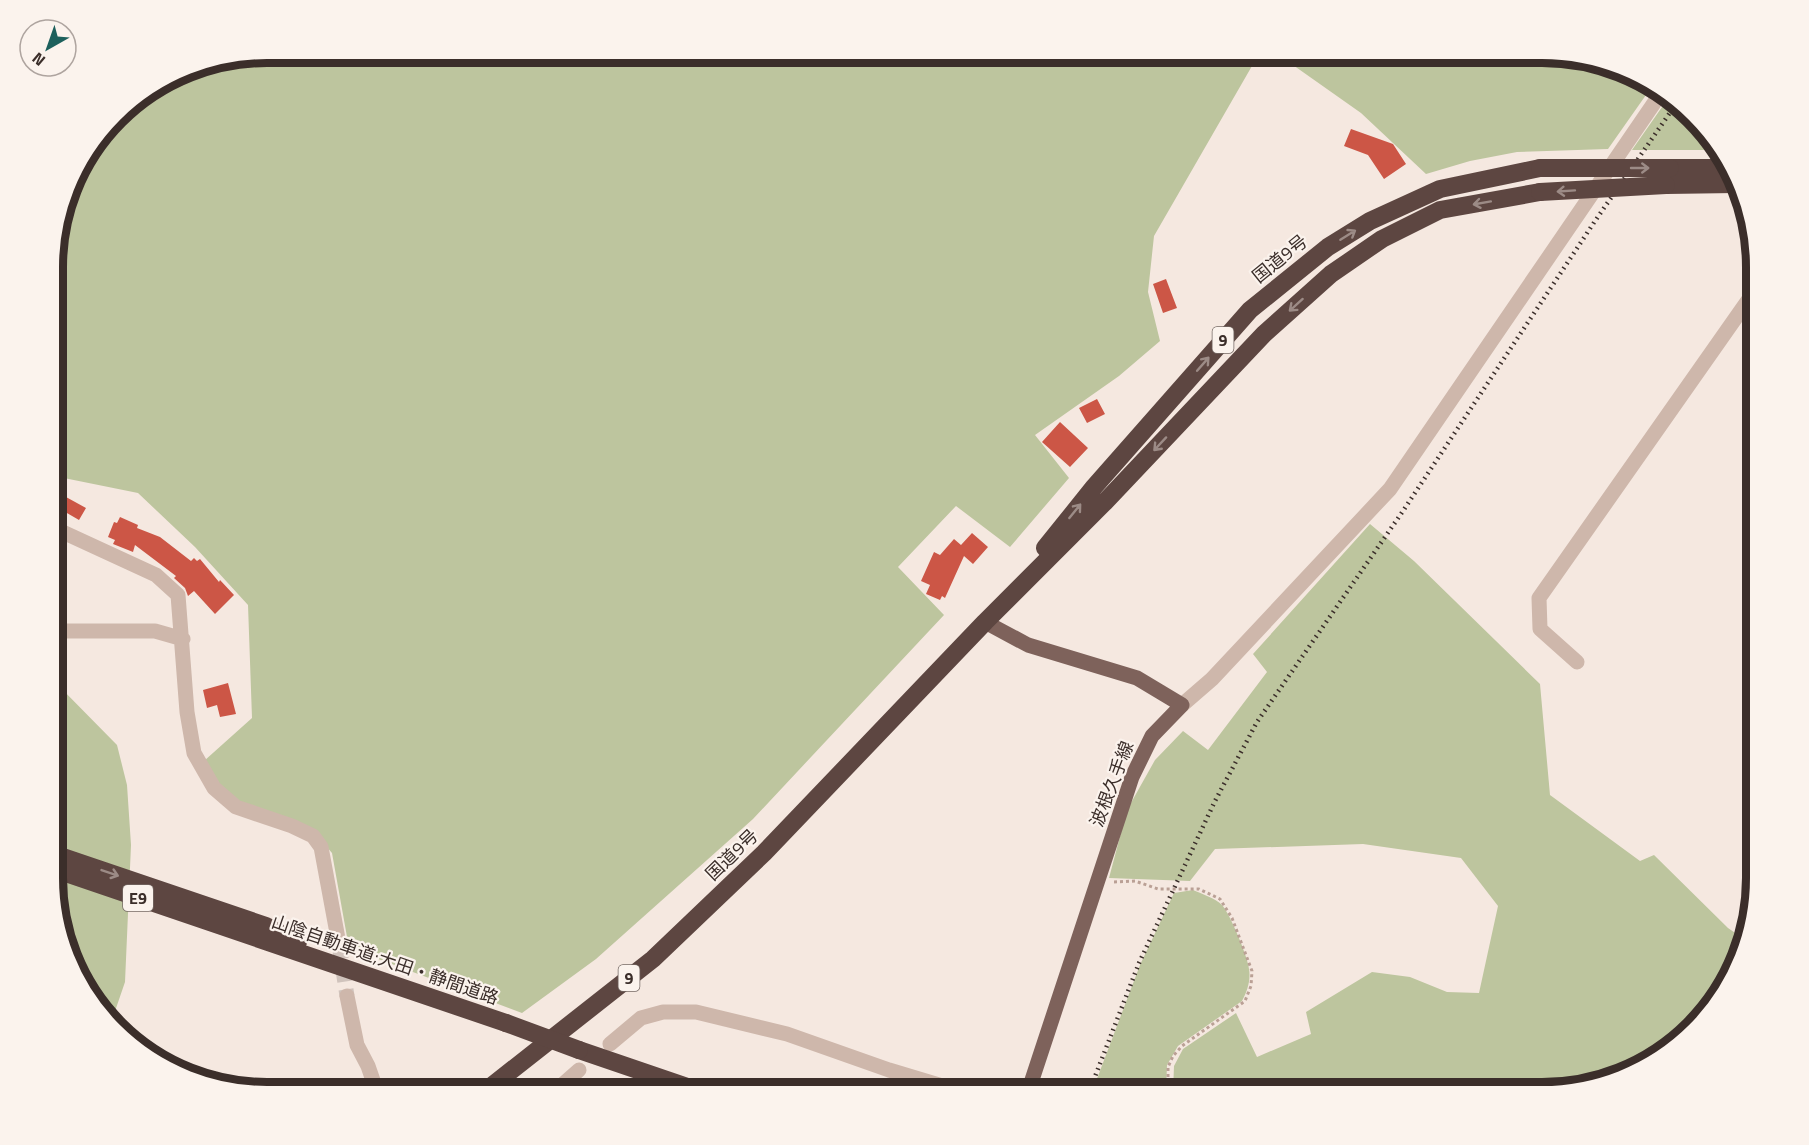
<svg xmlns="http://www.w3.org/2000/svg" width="1809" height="1145" font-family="'Titillium Web','Noto Sans JP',sans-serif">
	<rect width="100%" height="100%" fill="#f5e8e0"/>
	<path fill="#bdc59e" d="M267,53H1543L1598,60L1653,85L1608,149L1517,152L1470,161L1426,174L1361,113L1283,58L1256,59L1154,236L1148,292L1160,341L1119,376L1035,435L1069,478L1010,547L956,506L898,567L944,615L753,819L596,959L522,1013L349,948L332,853L313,831L251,810L223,793L204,761L252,718L248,605L195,547L138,493L54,476V239L75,172L125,106L185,69Z
		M1669,97L1718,150H1632Z
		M1370,524L1414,561L1540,684L1550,795L1640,861L1654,855L1728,928L1741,937L1721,997L1650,1064L1556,1092H1173L1174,1066L1183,1049L1236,1013L1257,1057L1311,1034L1306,1012L1372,972L1410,977L1447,992L1479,993L1498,906L1461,858L1363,844L1215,849L1190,881L1109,878L1127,810L1155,760L1183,731L1208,750L1267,672L1253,654Z
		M54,681L117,745L127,785L131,845L125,982L112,1020L88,997L54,906Z
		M1193,890C1202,894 1215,898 1222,905C1230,914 1248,957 1249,969C1251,980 1247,992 1242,1001L1178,1046L1167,1065L1166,1092H1092L1140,965L1174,893Z"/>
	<path fill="#cc5646" d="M1351,129L1393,144L1406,164L1384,179L1368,155L1344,146Z
		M1166,279L1177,308L1163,313L1153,284Z
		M1097,399L1105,414L1087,423L1079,408Z
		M1060,422L1088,448L1070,467L1042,442Z
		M66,497L86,508L79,520L60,509Z
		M120,517L138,525L137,528L160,537L191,561L194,558L197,561L200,559L219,582L220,580L234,595L215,614L194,591L188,596L185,588L174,578L176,576L135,545L133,552L113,544L115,540L108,537L114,522L117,523Z
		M972,533L988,547L973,564L964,556L945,598L942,596L940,600L926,594L930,585L921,581L934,552L940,555L954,539L961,545Z
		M228,683L236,714L220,717L217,705L207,708L203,690Z"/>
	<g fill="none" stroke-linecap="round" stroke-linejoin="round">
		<path stroke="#d0c3bc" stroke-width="15" stroke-dasharray="15 8" stroke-linecap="butt" d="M339,944L347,996"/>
		<path stroke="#baa095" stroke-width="3" stroke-dasharray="3 3" stroke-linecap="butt" d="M1114,882L1135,881L1158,889H1199L1220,899L1232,918L1252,971L1251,986L1245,1001L1182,1046L1173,1056L1168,1067V1092"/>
		<path stroke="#ceb7ab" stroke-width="15" d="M54,528L156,575L178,595L187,712L194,753L214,788L236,807L292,826L313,836L321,847L339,944
			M54,631H155L183,639
			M1577,662L1540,629L1539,598L1756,289
			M1182,705L1212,679L1390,489L1663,90
			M347,996L357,1045L368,1066L377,1092
			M610,1044L641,1018L663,1012H696L787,1034L889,1070L962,1092
			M560,1092L562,1085L579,1070"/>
		<path stroke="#7e625b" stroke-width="15" d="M985,622L1028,645L1137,678L1182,705L1152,736L1132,777L1028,1092"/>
		<path stroke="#5d4641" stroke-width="18" d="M1670,168H1730
			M1666,185L1735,184
			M1045,548L1094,487L1250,310L1328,247L1370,221L1440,189L1540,168
			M54,854L266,926L298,942
			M54,869L506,1023
			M579,1050L702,1092
			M484,1092L653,959L764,853L985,622L1104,503L1264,334L1331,274L1382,239L1440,210L1540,192"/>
		<path stroke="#3b2e2a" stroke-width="4.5" stroke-dasharray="1.5 4.5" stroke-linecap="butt" d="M1089,1092L1139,963L1215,801L1257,722L1403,511L1595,221L1676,104"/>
		<path stroke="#5d4641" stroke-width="18" d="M1540,168H1670
			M1540,192L1666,185
			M506,1023L579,1050"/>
	</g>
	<defs><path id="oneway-shaft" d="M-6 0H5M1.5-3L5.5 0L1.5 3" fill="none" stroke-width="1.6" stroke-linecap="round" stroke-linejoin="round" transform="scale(1.5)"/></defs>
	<g stroke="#9c8b86">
		<use href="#oneway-shaft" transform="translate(1640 168)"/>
		<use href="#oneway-shaft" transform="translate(1566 191) rotate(176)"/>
		<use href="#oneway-shaft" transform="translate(1482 203) rotate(170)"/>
		<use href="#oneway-shaft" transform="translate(1348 235) rotate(-32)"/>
		<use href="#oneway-shaft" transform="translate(1296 305) rotate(138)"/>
		<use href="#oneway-shaft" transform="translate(1203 364) rotate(-49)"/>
		<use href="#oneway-shaft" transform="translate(1160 444) rotate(133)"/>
		<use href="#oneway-shaft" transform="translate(1075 511) rotate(-51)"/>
		<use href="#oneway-shaft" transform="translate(110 873) rotate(19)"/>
	</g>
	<g text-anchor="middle" stroke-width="4.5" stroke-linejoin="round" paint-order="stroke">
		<g fill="#fbf3ed" stroke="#756964" stroke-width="1.5">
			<rect x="1212.5" y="327" width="21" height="26" rx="4.5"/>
			<rect x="123" y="885" width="30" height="26" rx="4.5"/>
			<rect x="618.5" y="965" width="21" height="26" rx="4.5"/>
		</g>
		<g font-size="16" font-weight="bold" fill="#3b2e2a">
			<text x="1223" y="346">9</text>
			<text x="138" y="904">E9</text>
			<text x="629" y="984">9</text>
		</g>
		<g font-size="18" fill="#3b2e2a" stroke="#fbf3ed">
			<text transform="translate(1280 259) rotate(-39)" y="6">国道9号</text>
			<text transform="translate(1112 784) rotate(-69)" y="6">波根久手線</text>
			<text transform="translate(732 855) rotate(-44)" y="6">国道9号</text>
			<text transform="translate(385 960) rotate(19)" y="6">山陰自動車道;大田・静間道路</text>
		</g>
	</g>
	<path d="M0 0H1809V1145H0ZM267 63H1542A204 204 0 0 1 1746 267V878A204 204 0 0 1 1542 1082H267A204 204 0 0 1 63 878V267A204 204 0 0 1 267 63Z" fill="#fbf3ed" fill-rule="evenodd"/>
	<path fill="none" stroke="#3b2e2a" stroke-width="8" d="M267 63H1542A204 204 0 0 1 1746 267V878A204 204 0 0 1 1542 1082H267A204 204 0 0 1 63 878V267A204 204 0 0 1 267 63Z"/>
	<g transform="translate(48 48) rotate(220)"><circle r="28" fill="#fbf3ed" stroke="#aea49f" stroke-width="1.5"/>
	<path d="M0-4.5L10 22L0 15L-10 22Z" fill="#1d605c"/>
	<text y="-9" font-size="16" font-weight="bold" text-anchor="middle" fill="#3b2e2a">N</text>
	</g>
</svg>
